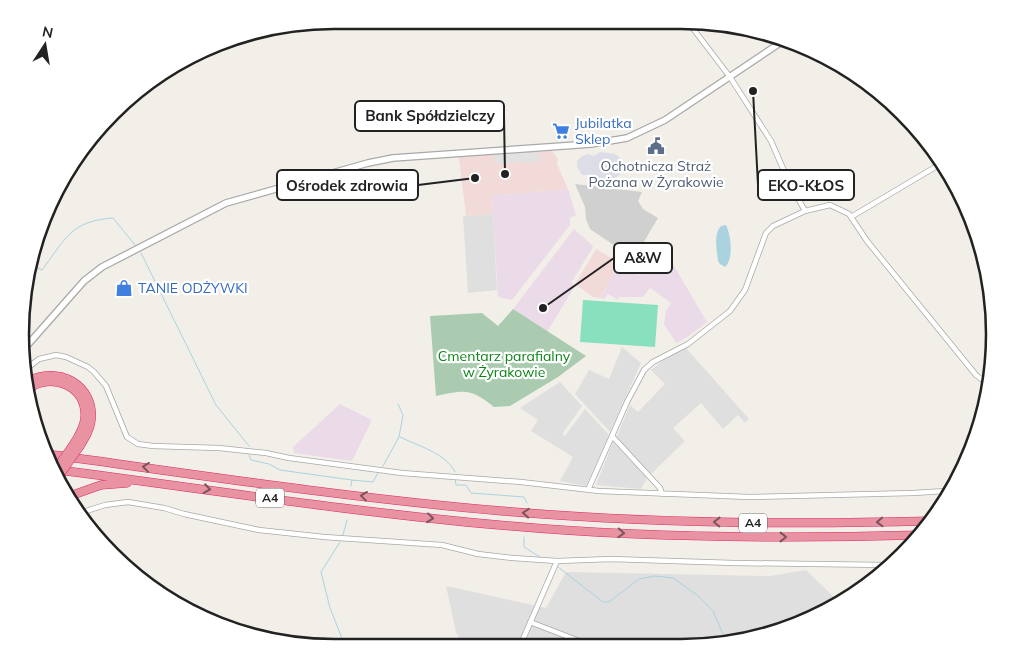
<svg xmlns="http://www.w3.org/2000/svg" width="1015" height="668" font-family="Mulish,sans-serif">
	<rect width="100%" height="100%" fill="#f2efe9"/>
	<path fill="#e0dfdf" d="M493,214L497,290L468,293L463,216Z
		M622,347L641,363L610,432L575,394L589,370L609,379Z
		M686,348L749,419L745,423L738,415L723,429L701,403L673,428L685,441L651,474L616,438L630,405L638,412L665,384L651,370L665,359Z
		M560,382L582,406L562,434L565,436L585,409L609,435L586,486L560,481L573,457L531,431L538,420L520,408Z
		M613,442L647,478L641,489L596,485Z
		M806,570L838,601L820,616L701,647L463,646L456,632L446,586L546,608L566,572L770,576Z"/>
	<path fill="#f2dad9" d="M552,151L558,159L557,164L568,189L492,196L493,214L466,216L459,159L460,156Z
		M596,249L611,258L616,271L600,298L593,297L575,284Z"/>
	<path fill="#ebdbe8" d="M568,189L576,215L570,218V225L512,300L498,297L492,196Z
		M574,229L593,246L592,249L571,283L575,286L547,332L513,309Z
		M664,249L707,322L689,336L676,343L664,324L666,311L671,303L650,288L643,297H619L618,300L608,294L604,299L600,298L616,271L641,275L643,271L647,270L655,259V255Z
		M340,404L372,420L352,461L294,453L293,447Z"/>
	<path fill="#d0d0d0" d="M575,184L642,192L638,201L643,209L658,218L636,255L630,256L590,229L586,219L585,207Z"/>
	<path fill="#aacbaf" d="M513,309L586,356L558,377L510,406L494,407C470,388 465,390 436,396L430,316L482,313L498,326Z"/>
	<path fill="#88e0be" d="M583,300L658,305L655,347L580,342Z"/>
	<path fill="#e2e2e2" d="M536,152L542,161L495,164L494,155Z"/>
	<path fill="#dddde8" d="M600,152L615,154L619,157L622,163H625L624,173H621L617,177L610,181L609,184L598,182V180L593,175H582L577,167V161L582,156L588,154L594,156Z"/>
	<path fill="#aad3df" d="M726,225C731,235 734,259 725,267L720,264L718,261C717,249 713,235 721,226Z"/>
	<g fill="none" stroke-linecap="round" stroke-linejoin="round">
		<path stroke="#aad3df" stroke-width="1" d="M141,253L216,405L249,446
			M32,265L42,270C66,238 71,221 113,218L135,245
			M400,437C418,446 446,453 455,472
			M249,455L251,460L269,464L280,470L352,480
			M383,466L399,437L403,415L398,404
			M455,479L456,485H466L471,493L524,497L527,503
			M351,486L352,480L373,482L378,473
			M343,535L347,520
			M524,537V547L540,557
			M340,542L321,572L330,608L345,646
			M558,567L603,602H609L639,579L655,576L673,578L697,595L713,611L726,641"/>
		<g stroke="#a9a9a9" stroke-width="6">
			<path id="minor" d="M688,22L730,77L771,141L789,182L805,211
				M851,217L937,166
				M26,369L39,359L56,355L66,357L88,367L94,372L106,386L127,437L138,444L153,446L219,448L266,453L289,458L402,473L521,482L599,491L749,497L913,493L946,491
				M612,436L660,488L662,494
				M588,490L627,402L644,370L653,362L688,344L730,311L745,290L766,233L773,226L805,211L830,205L849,214L867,241L976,375L985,382
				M80,513L105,505L128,502L164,508L184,514L259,530L324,537L442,545L478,554L513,558L557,561L611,559L734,563L886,565
				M530,622L595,647
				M520,646L557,561"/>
		</g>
		<g stroke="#a9a9a9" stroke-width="8">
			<path id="tertiary" d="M24,349L84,281L102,267L226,203L368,163L393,158L591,144L627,138L665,120L783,41"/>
		</g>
		<g stroke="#dc2a67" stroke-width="9">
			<path id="motorway" d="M27,382C57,364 96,385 91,421C90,430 85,438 80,446
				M28,389C51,372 86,385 85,416C85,426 79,436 73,445
				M47,454C198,475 350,498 502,511C644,523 786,525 929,521
				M59,470C205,489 352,512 499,525C639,538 780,539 920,535
				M67,497L101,485L127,483"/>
		</g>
		<use href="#minor" stroke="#fff" stroke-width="4.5"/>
		<use href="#tertiary" stroke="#fff" stroke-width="5.5"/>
		<use href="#motorway" stroke="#e892a2" stroke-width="8"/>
		<g stroke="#dc2a67" stroke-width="9" stroke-linecap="butt">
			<path id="motorway-bridge" d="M54,472L73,445
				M57,479L80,446"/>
		</g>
		<use href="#motorway-bridge" stroke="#e892a2" stroke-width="8"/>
	</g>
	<defs><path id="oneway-chevron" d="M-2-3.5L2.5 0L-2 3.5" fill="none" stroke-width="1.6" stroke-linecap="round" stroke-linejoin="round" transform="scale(1.25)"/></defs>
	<g stroke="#7b545c">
		<use href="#oneway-chevron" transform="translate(146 467) rotate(-173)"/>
		<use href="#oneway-chevron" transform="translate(207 489) rotate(8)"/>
		<use href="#oneway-chevron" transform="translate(364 496) rotate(-173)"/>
		<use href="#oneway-chevron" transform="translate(526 513) rotate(-176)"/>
		<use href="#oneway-chevron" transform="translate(430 518) rotate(6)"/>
		<use href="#oneway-chevron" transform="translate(717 522) rotate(-179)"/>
		<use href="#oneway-chevron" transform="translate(880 522) rotate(178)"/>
		<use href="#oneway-chevron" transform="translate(621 533) rotate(3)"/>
		<use href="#oneway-chevron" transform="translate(783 537)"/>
	</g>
	<defs>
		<g id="supermarket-bare" transform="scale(1.35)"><path d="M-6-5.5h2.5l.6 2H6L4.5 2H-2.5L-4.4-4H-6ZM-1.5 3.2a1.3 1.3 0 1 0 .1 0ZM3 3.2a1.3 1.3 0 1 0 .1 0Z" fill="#3f7fe0" stroke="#fff" stroke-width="2.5" paint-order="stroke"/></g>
		<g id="civic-bare" transform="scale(1.35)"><path d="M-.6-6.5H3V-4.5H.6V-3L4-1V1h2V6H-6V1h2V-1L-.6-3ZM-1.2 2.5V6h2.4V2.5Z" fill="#5c6f8a" stroke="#fff" stroke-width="2.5" paint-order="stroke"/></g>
		<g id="shop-bare" transform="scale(1.35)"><path d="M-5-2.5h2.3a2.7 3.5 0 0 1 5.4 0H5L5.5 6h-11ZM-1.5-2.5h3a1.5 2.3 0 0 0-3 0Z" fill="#3f7fe0" stroke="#fff" stroke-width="2.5" paint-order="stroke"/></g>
	</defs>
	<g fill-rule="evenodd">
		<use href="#supermarket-bare" x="561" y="131"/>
		<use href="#civic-bare" x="656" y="146"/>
		<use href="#shop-bare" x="124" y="288"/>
	</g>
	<g text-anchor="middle" stroke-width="4.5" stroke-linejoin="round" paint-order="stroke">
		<g fill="#fff" stroke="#646464" stroke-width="1">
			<rect x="256" y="488.5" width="28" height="19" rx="4"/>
			<rect x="739" y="513.5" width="28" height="19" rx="4"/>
		</g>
		<g font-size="12" font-weight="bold" fill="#222">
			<text x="270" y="502">A4</text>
			<text x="753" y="527">A4</text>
		</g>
		<g font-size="14" fill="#366cbe" stroke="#fff" text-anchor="start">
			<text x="575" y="128">Jubilatka<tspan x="575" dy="16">Sklep</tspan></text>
			<text x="138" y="293">TANIE ODŻYWKI</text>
		</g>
		<g font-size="14" fill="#4e5e75" stroke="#fff">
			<text x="656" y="171">Ochotnicza Straż<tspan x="656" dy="16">Pożana w Żyrakowie</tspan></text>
		</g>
		<g font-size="14" fill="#0c8416" stroke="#fff">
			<text x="504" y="361">Cmentarz parafialny<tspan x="504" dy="16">w Żyrakowie</tspan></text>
		</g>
	</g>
	<path d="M0 0H1015V668H0ZM334 29H681A305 305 0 0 1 986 334V334A305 305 0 0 1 681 639H334A305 305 0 0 1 29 334V334A305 305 0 0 1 334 29Z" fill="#fff" fill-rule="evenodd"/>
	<path fill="none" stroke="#222" stroke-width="2.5" d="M334 29H681A305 305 0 0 1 986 334V334A305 305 0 0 1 681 639H334A305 305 0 0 1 29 334V334A305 305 0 0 1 334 29Z"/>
	<path fill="none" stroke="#222" stroke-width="2" d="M505 174L504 116M753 91L758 185M475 178L418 185M543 308L614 258"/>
	<g fill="#222" stroke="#fff" stroke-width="2">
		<circle cx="505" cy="174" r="5"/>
		<circle cx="753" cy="91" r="5"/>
		<circle cx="475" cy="178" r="5"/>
		<circle cx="543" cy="308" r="5"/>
	</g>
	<g fill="#fff" stroke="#222" stroke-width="2">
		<rect x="355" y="101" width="149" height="30" rx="5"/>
		<rect x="758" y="170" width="96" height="30" rx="5"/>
		<rect x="277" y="170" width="141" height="30" rx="5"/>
		<rect x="614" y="243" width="58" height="30" rx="5"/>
	</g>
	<g font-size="15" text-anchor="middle" font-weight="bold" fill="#222">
		<text x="430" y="121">Bank Spółdzielczy</text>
		<text x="806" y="191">EKO-KŁOS</text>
		<text x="347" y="191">Ośrodek zdrowia</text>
		<text x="643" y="263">A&amp;W</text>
	</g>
	<g transform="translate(45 45) rotate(12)" stroke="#ffffff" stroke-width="4" paint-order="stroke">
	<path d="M0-4L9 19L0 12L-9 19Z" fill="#222222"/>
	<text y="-8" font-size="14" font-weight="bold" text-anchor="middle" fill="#222222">N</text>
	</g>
</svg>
